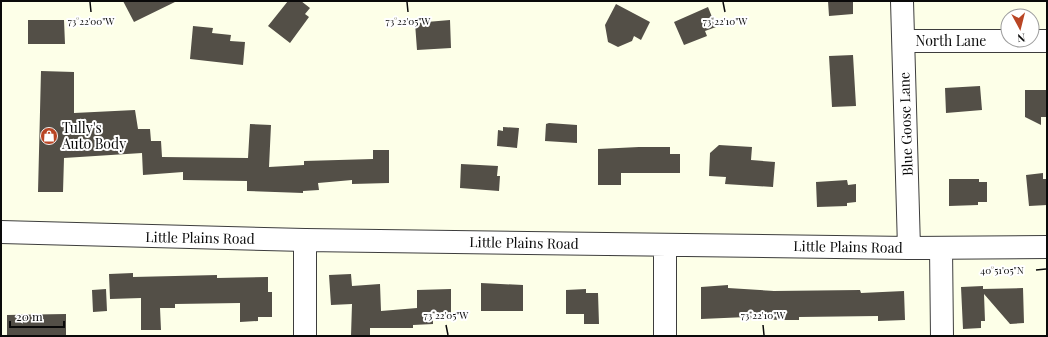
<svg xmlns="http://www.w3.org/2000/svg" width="1048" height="337" font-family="'Playfair Display',serif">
	<rect width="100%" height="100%" fill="#fdffe8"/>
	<path fill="#534f47" d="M123,1H177L134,22Z
		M288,1H301L310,8L305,14L309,17L290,43L268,26Z
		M828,1H853V14L829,16Z
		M616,4L650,22L641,40L634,36L632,41L618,47L608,42L605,25Z
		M708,7L716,27L705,31L707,36L684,45L674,22Z
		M28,20H64L65,44H28Z
		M450,20L451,48L417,50L415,23Z
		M193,26L213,28L212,33L231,35L230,41L245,42L243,65L190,59Z
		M853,55L856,106L832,107L829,56Z
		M41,71L74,72V113L135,110L138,129H150L151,141H161L162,157L248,158L250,124L271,125L269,167L304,165V161L373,159V150H389V183L352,184V180L318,183L319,190L303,191V193L247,191V181L183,180V172L143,175L142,153L64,158L63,192H38Z
		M980,86L982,110L946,113L945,88Z
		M1025,90H1047V117H1041V125L1025,117Z
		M549,123L577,125V143L545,141L546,124Z
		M503,127L519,128L517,148L497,146L498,130L503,131Z
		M719,145L752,147L751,160L775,162L773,187L725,184L726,177L709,176L710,153Z
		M639,147H670V154H680V173H621V185H598V149Z
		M461,164L498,166L497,176H500L499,191L460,188Z
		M1043,173V179H1047V205L1029,206L1026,175Z
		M949,179H979V182H987V202H978V205L949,206Z
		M847,180L848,185L856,184V202L847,203V206L817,207L816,182Z
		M133,273V277L217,275V278L268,277V292H272V317H258V321L240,322V303L175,304V308H160L161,330H141V298L110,299L109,274Z
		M351,274L352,286L380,284L381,311L417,308V290L451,289V313H433V324L413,325V328H370V336H351L352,304L331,305L329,275Z
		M481,283L523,285V311H481Z
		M728,285V288L774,291L860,290L861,293L904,291L905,320L878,321V316L799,317V320H787L747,319V317L701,319V287Z
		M983,286V289L1023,288L1024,323L1010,324L984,294L985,321H981V328L963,329L961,287Z
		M106,289L107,311L93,312L92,290Z
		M586,289V293H598L599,324H584V314H566V290Z
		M66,314V336H7V315Z"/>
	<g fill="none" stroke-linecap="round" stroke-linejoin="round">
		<g stroke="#3d3d3d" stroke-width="24">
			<path id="minor" d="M902,1L909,248
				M904,41H1047
				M1,232L305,240L909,248L1047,247
				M305,240V336
				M665,245V336
				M941,248L942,336"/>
		</g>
		<use href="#minor" stroke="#fff" stroke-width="22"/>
	</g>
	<path fill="none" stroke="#0a0a0a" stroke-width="1.5" d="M90,2L91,12M407,2L408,12M723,2L725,12M1036,270L1046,269M446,325L448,335M763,325L764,335"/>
	<defs>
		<g id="shop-disc" transform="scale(0.9)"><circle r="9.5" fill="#b94524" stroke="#fff"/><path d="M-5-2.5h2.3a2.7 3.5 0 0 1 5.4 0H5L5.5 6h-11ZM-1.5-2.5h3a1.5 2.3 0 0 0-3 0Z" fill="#fff"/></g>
	</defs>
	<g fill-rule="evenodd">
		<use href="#shop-disc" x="49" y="136"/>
	</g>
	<g text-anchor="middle" stroke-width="4" stroke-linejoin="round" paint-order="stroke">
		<g font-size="14" fill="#0a0a0a" stroke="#fff">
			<text x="951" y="46">North Lane</text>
			<text transform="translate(906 124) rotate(-92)" y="5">Blue Goose Lane</text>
			<text transform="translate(200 238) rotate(1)" y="5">Little Plains Road</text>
			<text transform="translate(524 243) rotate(1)" y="5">Little Plains Road</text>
			<text transform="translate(848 247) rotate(1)" y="5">Little Plains Road</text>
		</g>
		<g font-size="14" fill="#0a0a0a" stroke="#fff" text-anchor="start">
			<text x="62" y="133">Tully's<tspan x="62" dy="16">Auto Body</tspan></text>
		</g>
	</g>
	<g font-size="10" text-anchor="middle" fill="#0a0a0a" stroke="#fff" stroke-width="4" stroke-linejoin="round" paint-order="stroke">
		<text x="91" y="25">73°22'00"W</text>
		<text x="408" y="25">73°22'05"W</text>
		<text x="725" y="25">73°22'10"W</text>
		<text x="1002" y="274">40°51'05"N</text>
		<text x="446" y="319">73°22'05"W</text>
		<text x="763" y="319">73°22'10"W</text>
	</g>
	<rect width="1048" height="337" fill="none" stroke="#0a0a0a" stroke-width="4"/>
	<g transform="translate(1020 28) rotate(173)"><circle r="19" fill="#ffffff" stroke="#9d9d9d"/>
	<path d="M0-3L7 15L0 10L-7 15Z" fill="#b94524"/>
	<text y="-6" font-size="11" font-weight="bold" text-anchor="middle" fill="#0a0a0a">N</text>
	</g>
	<path d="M10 321v6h54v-6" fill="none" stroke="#0a0a0a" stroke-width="2"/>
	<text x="16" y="321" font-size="12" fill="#0a0a0a" stroke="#ffffff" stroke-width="3" paint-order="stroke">20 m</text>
</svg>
